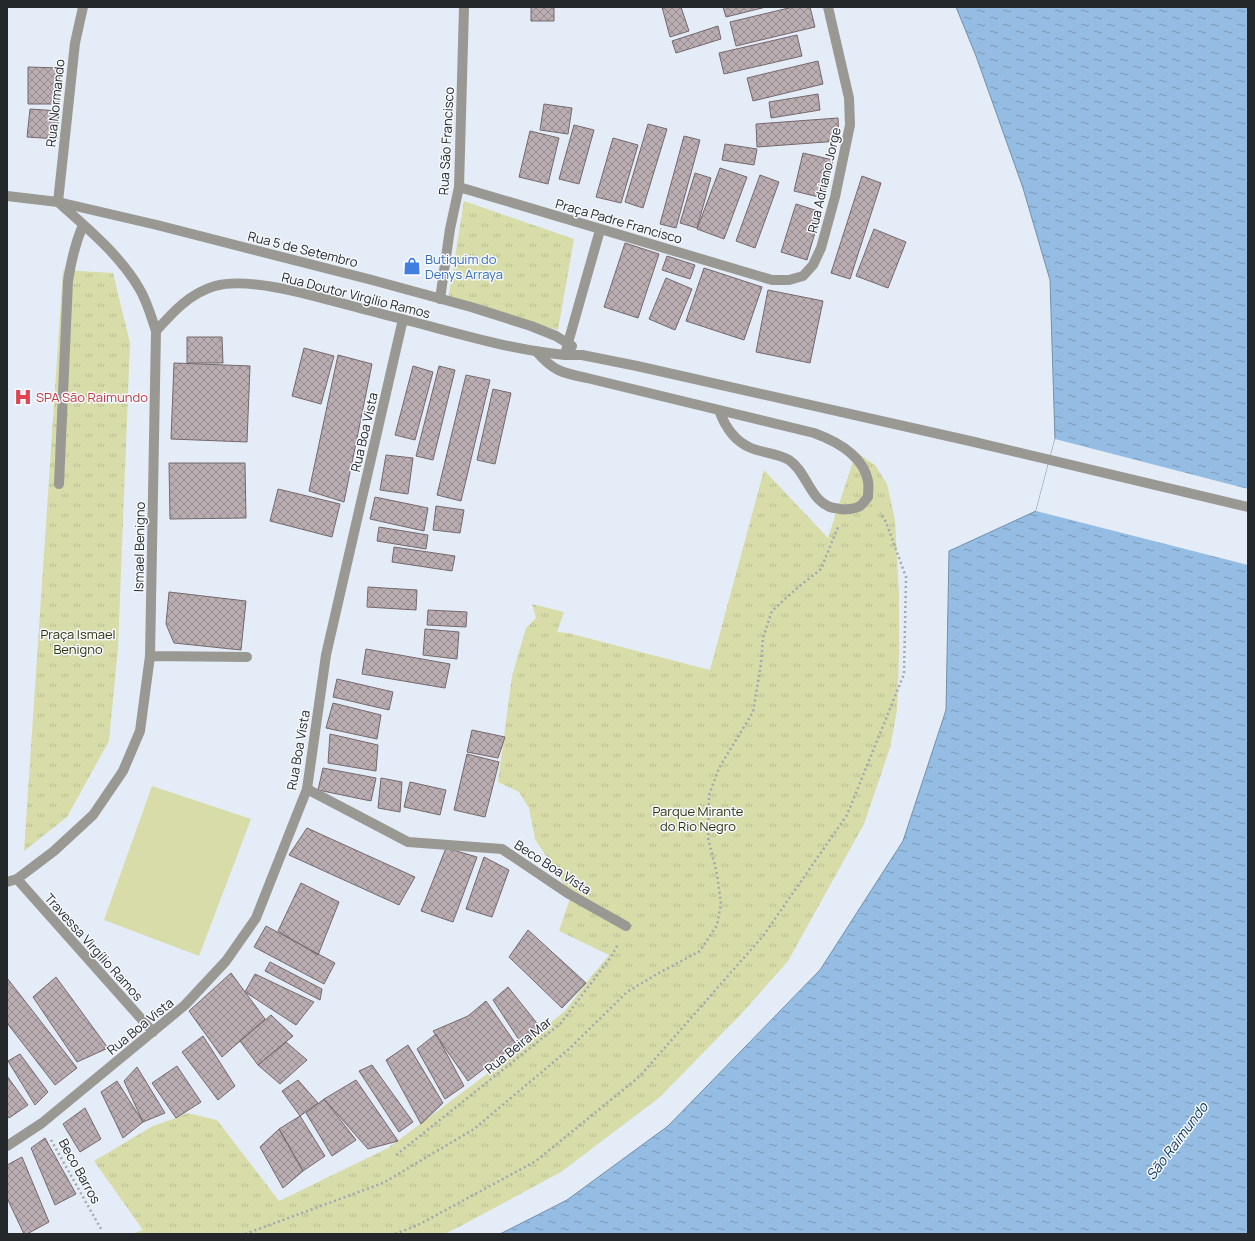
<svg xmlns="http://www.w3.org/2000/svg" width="1255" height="1241" font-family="Manrope,sans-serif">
	<defs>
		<pattern id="grass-tufts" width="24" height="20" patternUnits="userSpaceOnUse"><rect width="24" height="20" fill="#d7dca9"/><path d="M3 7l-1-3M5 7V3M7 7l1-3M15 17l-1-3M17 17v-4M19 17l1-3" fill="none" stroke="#b8bd92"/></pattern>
		<pattern id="water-ripples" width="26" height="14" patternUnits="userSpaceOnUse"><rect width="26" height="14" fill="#95bce2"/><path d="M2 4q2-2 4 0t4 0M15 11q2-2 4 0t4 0" fill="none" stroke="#7999b7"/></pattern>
		<pattern id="building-cross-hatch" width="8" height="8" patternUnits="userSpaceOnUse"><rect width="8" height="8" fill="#baadb2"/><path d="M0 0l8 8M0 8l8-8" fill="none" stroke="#978d91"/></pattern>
	</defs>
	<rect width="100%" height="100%" fill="#e4edf7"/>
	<path fill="url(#grass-tufts)" d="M464,201L574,239L558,330L448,300Z
		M63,270L113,273L130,343L118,648L109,741L67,817L24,851Z
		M856,452L875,465L887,484L895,520L899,595V657L897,710L890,748L864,824L788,961L742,1013L660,1097L561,1172L459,1227L444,1234H131L143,1230L94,1161L153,1126L176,1118L187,1113L217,1120L279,1201L388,1148L499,1065L565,1011L586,983L609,955L559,931L571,895L535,839L529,808L519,792L498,782L512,676L526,628L536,618L532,604L564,612L557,632L568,633L710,670L764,470L828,538Z"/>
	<path fill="#d7dca9" d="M152,786L251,819L199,956L104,920Z"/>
	<path fill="url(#water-ripples)" stroke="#7390ab" d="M956,7H1248V1234H500L567,1200L668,1126L820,970L903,841L946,710L949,551L1036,511L1055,439L1050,280L1023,188L976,56Z"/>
	<path fill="#e4edf7" d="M1055,439L1248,489V565L1036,511Z"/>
	<path fill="url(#building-cross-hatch)" stroke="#74686d" d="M531,7H554V21H531Z
		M662,7H681L689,31L670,37Z
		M723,7H766L726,17Z
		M793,7H810L815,27L736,46L730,22Z
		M718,26L721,39L676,53L672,41Z
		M797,35L802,56L724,74L719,53Z
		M818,61L823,84L753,101L747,78Z
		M28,67L60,68L59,104H28Z
		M818,94L820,110L771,118L769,102Z
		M544,104L572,108L568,134L540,130Z
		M30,109L59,111L57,139L27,137Z
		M838,118L839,141L757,147L756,124Z
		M648,124L667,129L643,208L625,202Z
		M574,125L594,130L579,184L559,179Z
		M530,131L559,138L548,184L519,177Z
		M684,136L700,140L676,228L660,224Z
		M613,138L638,145L621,203L596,197Z
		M725,144L757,149L754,165L722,160Z
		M803,153L833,160L823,198L794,191Z
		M720,168L747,177L724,239L697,229Z
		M695,173L711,178L697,228L680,223Z
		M760,175L779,182L755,248L736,241Z
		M862,176L881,183L850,279L831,273Z
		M796,204L821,212L807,260L781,252Z
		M874,229L906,242L888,288L856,276Z
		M625,243L659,254L638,318L604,307Z
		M667,256L695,265L690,279L662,270Z
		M704,268L762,287L744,340L686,321Z
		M666,278L692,289L675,330L649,319Z
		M768,290L823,301L810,363L756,352Z
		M187,337H222L223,363H187Z
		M304,348L334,356L321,404L292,396Z
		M338,355L372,364L344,502L309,491Z
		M174,363L250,366L247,442L171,439Z
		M413,366L433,372L415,440L395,435Z
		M439,366L455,370L433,460L416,456Z
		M466,375L490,380L461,501L437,495Z
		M493,389L511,393L495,464L477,460Z
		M386,455L413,458L408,494L380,490Z
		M169,463H245L246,518L170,519Z
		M278,489L340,504L332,537L270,521Z
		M375,497L428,508L424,531L370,519Z
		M436,506L464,510L460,533L433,530Z
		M379,527L428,535L426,549L377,541Z
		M394,547L455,556L452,571L392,562Z
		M368,587L417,590L416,610L367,607Z
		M169,592L246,601L241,650L174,643L166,624Z
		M428,610L467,612L466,627L427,625Z
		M425,629L459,632L457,659L423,655Z
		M366,649L450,664L445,688L362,674Z
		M337,679L393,692L389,710L333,697Z
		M333,703L381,715L377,739L326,728Z
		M472,730L505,737L498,758L467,752Z
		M330,734L378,745L376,771L328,763Z
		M467,754L499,762L485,817L454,810Z
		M323,768L376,778L371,801L318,790Z
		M381,778L402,782L400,812L378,808Z
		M410,782L446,790L440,815L404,807Z
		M307,828L415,877L399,905L289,855Z
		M446,848L477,857L453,922L421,911Z
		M484,857L509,870L492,917L466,909Z
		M301,883L339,902L318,955L278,931Z
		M266,926L335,963L324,984L254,947Z
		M528,930L586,983L562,1008L509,957Z
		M270,962L322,989L320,1000L265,971Z
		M231,973L265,1019L222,1057L189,1011Z
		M255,974L314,1002L296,1025L245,992Z
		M56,977L108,1048L77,1062L33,997Z
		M7,978L77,1068L55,1085L7,1023Z
		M508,987L540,1027L523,1046L493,1000Z
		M486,1001L516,1044L468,1081L433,1031L468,1016Z
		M271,1015L293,1036L258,1065L240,1041Z
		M436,1034L464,1086L445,1099L417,1049Z
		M203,1036L235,1086L218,1100L182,1052Z
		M286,1042L307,1060L280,1084L258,1065Z
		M408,1045L443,1103L421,1124L386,1060Z
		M20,1054L48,1092L35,1105L8,1061Z
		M372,1065L413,1122L399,1132L359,1071Z
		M177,1066L201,1102L176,1118L152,1083Z
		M137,1067L165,1113L143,1122L124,1081Z
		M7,1076L28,1105L9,1118L7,1115Z
		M298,1080L318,1103L300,1116L282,1091Z
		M356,1080L398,1141L368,1149L324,1099Z
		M117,1081L143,1122L123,1138L101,1092Z
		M324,1099L356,1140L332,1156L306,1113Z
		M85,1108L101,1139L80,1152L63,1124Z
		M300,1116L325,1156L303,1171L279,1129Z
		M279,1129L303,1171L283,1188L260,1147Z
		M45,1138L76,1194L55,1205L31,1148Z
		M22,1157L49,1222L27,1234H24L7,1198V1165Z"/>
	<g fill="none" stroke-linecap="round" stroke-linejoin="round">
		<path stroke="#a1a8b0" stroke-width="2.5" stroke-dasharray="2 3" stroke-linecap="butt" d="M51,1140L101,1229
			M396,1155L560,1024L611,957L618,944
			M245,1234L383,1183L474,1129L569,1049L627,992L657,974L700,951L717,925L721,904L717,874L708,838L709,795L719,768L753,712L761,664L763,638L772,611L796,589L821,569L838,527
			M395,1234L418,1225L536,1161L640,1076L763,936L847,815L904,674L906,577L886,522L880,513"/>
		<path stroke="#999893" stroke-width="10" d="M536,351C553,371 562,373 587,378L814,433C836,441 863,455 868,481C869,486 868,492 868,497C866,499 863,504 860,506C855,509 845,510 840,509C836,508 831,508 828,506C809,497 806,471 789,460C777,453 763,453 751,448C734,441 725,427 719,410
			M59,484L68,281C71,261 75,244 83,225
			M307,789L408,842L502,849L569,894L626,926"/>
		<path stroke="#999893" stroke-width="10" d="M459,187L772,280H789L803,276L813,265L821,248L835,197L850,125L849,98L828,7
			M440,299L450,229L459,187L464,7
			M156,331C173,312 190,293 215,286C250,276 317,297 352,306C381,314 411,321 440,329C481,340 522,351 565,355
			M568,343L600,230
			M150,656L247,657
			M17,879L153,1032
			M7,882L17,879L54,851L93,815L123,771L140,731L150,656L156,331C151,316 147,301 139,288C119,254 87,228 58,202L75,43L83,7
			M7,1146L42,1123L185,1005L226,961L256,918L307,789L326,655L403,319"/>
		<path stroke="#999893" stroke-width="10" d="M7,196L58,202L157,225L372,280L471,307L531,326L556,336L572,346
			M568,343L565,355H582L637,366L970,441L1248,507"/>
	</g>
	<defs>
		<g id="shop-bare" transform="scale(1.38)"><path d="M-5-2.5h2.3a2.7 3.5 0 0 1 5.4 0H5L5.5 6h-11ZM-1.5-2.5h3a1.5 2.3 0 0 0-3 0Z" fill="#3f7fe0" stroke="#f6f9fd" stroke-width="2.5" paint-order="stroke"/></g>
		<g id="hospital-bare" transform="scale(1.38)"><path d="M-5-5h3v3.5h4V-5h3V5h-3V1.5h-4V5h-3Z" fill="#e0444e" stroke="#f6f9fd" stroke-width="2.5" paint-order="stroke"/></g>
	</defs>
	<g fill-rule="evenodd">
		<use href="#shop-bare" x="412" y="266"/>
		<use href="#hospital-bare" x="23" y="397"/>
	</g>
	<g text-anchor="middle" stroke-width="3" stroke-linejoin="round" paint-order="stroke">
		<g font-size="13" fill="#24282b" stroke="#f6f9fd">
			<text transform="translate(55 103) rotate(-84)" y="5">Rua Normando</text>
			<text transform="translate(446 141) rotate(-87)" y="5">Rua São Francisco</text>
			<text transform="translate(824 180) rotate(-77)" y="5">Rua Adriano Jorge</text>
			<text transform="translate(619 221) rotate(16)" y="5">Praça Padre Francisco</text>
			<text transform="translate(303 249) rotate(14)" y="5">Rua 5 de Setembro</text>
			<text transform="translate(356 295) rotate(14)" y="5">Rua Doutor Virgílio Ramos</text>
			<text transform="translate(364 432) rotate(-77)" y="5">Rua Boa Vista</text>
			<text transform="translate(139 547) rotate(-89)" y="5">Ismael Benigno</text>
			<text transform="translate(298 750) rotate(-80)" y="5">Rua Boa Vista</text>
			<text transform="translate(553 867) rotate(33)" y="5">Beco Boa Vista</text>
			<text transform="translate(94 947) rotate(48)" y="5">Travessa Virgílio Ramos</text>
			<text transform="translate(140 1026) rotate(-39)" y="5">Rua Boa Vista</text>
			<text transform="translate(518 1045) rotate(-39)" y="5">Rua Beira Mar</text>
			<text transform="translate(80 1171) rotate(61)" y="5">Beco Barros</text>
		</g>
		<g font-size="13" fill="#366cbe" stroke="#f6f9fd" text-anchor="start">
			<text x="425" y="264">Butiquim do<tspan x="425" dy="15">Denys Arraya</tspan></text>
		</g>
		<g font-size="13" fill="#be3a42" stroke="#f6f9fd" text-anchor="start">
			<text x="36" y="402">SPA São Raimundo</text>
		</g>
		<g font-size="13" fill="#31340b" stroke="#f6f9fd">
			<text x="78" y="639">Praça Ismael<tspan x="78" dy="15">Benigno</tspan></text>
			<text x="698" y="816">Parque Mirante<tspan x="698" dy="15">do Rio Negro</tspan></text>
		</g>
		<g font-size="14" font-style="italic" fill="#0b365b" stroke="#f6f9fd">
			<text transform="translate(1177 1141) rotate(-53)" y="5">São Raimundo</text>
		</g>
	</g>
	<rect width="1255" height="1241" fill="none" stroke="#24282b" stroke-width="16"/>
</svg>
